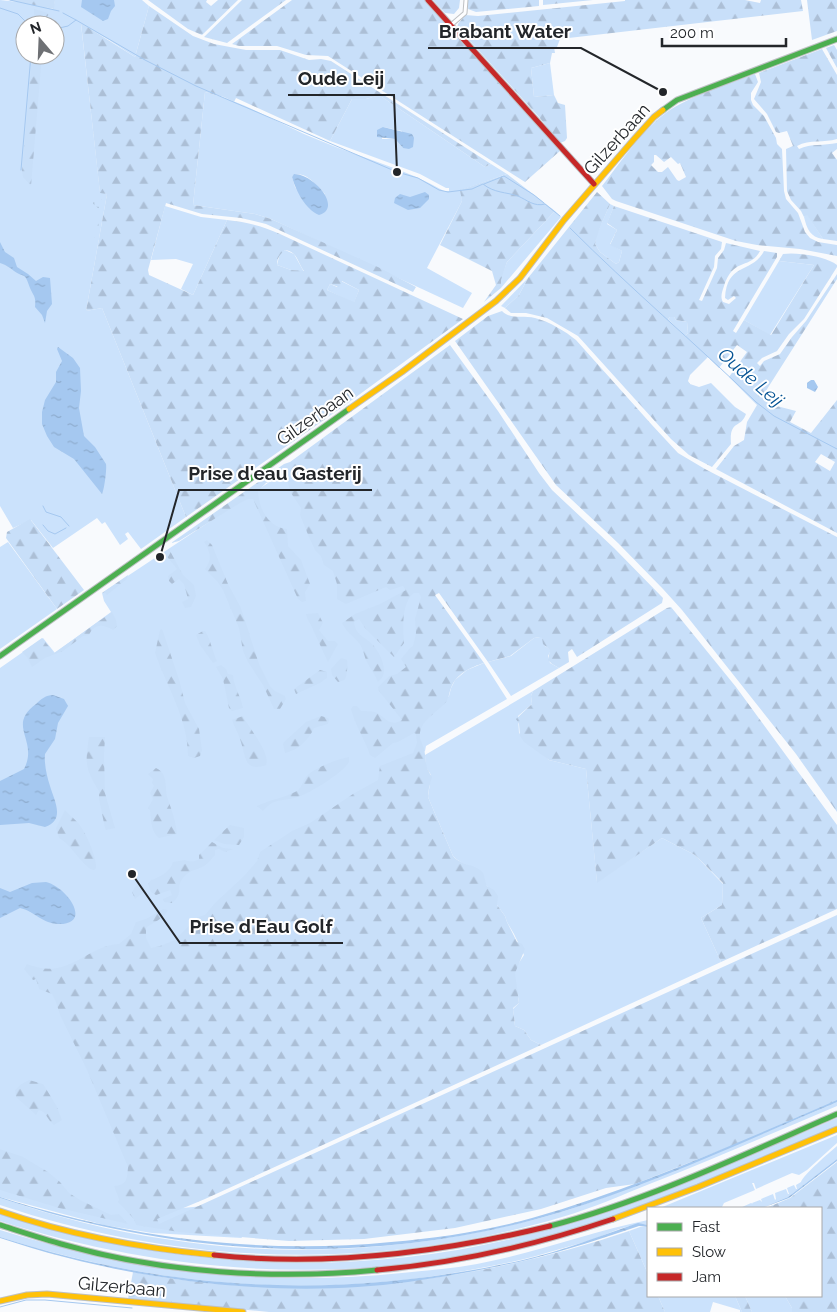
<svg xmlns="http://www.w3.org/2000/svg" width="837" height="1312" font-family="Raleway,sans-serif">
	<defs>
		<pattern id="forest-firs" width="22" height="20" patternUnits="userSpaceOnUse" patternTransform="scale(1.25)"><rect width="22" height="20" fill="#c8dff9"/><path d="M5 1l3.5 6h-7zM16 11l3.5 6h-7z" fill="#acbfd6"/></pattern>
		<pattern id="wetland-marsh" width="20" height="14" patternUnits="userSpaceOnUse" patternTransform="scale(1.25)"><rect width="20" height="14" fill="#cbe2fc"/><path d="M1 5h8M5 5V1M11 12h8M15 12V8" fill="none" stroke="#aec2d8"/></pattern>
		<pattern id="water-ripples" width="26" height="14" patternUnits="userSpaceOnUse" patternTransform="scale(1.25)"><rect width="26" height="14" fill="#a5c8f0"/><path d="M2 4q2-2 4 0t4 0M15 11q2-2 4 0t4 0" fill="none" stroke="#8eacce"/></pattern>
	</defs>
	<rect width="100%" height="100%" fill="#f8fafd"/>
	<path fill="#cbe2fc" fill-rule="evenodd" d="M0,0L36,4L53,9L55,0H142L149,6L135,57L109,40L81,24L100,192L107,194L86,311L102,308L186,517L141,549L128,532L125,534L128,539L120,545L105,522L102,524L97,518L53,548L31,520L13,528L0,506ZM25,25H55V55H25Z
		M550,63L554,95L534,97L531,68Z
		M205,92C246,102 282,126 321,141C362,158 406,169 444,191H449V188H446L420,174L330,141L352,99H366L379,95L485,167L491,164L507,174L461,190L462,201L460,205L427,268L472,293L463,308L271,219L255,214L193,205ZM383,127L402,131L403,148L395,139H382ZM295,174C310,174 315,185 325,194L310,209L295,187L292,177Z
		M610,204L614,206L607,224L617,230L610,244L622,251L619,262L616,264L600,252L595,244L596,236Z
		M165,206L201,217L227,220L193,295L181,289L193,264L176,259L151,260Z
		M555,211L561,217L501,288L500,280L507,262Z
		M807,214L823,239C810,237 807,229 804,217Z
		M285,250L294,254L304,272L291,270L277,265L280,253Z
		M779,261L814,265L770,335L744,320Z
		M528,278L519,295L505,308L501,306Z
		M341,281L359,290L354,303L327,290L330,284L337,287Z
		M670,317H674L676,320L687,322L688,333L685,336L668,319Z
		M283,473L357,570L422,588L428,718L449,696L451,688L455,680L467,670L484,663L507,699L426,746L425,751L311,834L149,1211L226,1204L242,1238L152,1233L104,1225L0,1197V668L43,638L55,653L111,612L104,601L102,593Z
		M8,542L57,609L0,649V547Z
		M540,637H542L545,646L551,650L548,656L550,663L559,668L511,696L488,662L511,656L534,638Z
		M533,691L531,696L532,704L518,716L519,733L549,760L586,769L597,882L662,838L695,855L723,884L722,905L701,918L721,962L541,1045L531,1040L524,1030L515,1026L513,1009L519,1003C518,992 512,980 515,970C517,965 521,960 524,955L514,934L507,922L505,916L497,905C497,892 496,895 487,886C483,882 485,876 480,872C472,865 461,865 453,856L428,797L431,775L426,767L425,755Z
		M837,1102V1106C775,1132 714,1159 652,1183C622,1195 593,1208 562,1217C378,1272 182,1266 0,1205V1198C54,1216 109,1231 165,1239C295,1260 431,1250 558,1213C592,1203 626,1189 660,1176C720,1152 778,1127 837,1102Z
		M837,1118V1126C741,1167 646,1210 545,1238C363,1287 179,1278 0,1221V1214C183,1272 372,1281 557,1227C653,1199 745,1157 837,1118Z
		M837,1135V1143L807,1170L799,1175L792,1173L756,1189L754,1183H752L755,1190L724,1203L722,1207L660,1208Z
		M837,1146V1159L788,1197L762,1208H740L751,1203L753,1204L752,1203L760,1200L762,1202L761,1199L773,1194L775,1200L776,1199L775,1193L786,1189L788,1194H789L787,1188L794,1185L796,1189H797L796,1185L801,1182C804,1174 829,1153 837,1146Z
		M648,1220V1225C629,1222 609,1234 591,1240C573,1245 554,1251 536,1256C515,1262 492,1266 470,1270C309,1300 155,1286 0,1237V1230C131,1271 265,1287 402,1273C427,1270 452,1269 477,1264C535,1253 590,1232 648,1220Z
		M640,1227H648V1274L629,1231Z
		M658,1296H735L742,1312H740V1310L713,1302L710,1312H665Z
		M745,1296H785L792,1308V1312H752Z"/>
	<path fill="url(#forest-firs)" fill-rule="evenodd" d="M7,0H55L54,9Z
		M148,0H207L206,2L211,6L218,0H238L202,35L188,29Z
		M242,0H286L227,43L204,37Z
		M292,0H426L561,150L525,182L328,56L306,55L277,46H239L232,44Z
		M433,0H460L459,8L454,14L445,13Z
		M467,0H539V6L476,12L468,9Z
		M543,0H593L543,5Z
		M625,0H745L760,3L761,0H801L803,11L560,39L557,47H554L555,53H552L550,63L531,68L534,97L554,95L558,103L565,105L567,138L565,141L560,143L539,117L471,42L457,30L458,24L465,15L478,16L625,1Z
		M807,0H837V31L812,40Z
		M149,6L193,36L214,44L246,50H280L309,60L321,59L331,61L491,164L485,167L379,95L366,99H352L330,141L236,98L234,102L224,97L205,92L193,205L255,214L271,219L380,268L416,287L413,292L266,224L241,218L202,214L166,203L148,270L149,275L193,295L227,220C246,222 262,226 280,234L463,319L345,405L186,517L102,308L86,311L107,194L100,193L81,23L135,57ZM285,250C297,251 298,263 304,271L291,270L277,265C277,258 280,254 285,250ZM342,281L359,290L354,302L327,290L330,284L339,287Z
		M34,9L45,12L49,14L47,17L52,25H34Z
		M834,45L837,50V68L826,48Z
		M822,49L837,75V139C824,143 810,139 797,146L799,149C811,143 824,146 837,143V149L832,153L837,160V241L823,239L807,215L804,217L801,211L791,200L787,191L786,149L793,146L787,131L779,133L776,132L767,114L754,99L761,82L759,73Z
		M32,55H42L31,186L23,177L22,170Z
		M755,74L758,82L751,93V100L753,105L764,116L776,138L777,144L782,149L784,191L786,199L798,213L805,232L810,238L818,242L837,245V256L800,249L757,245L736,241L616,201L612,199L602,186C621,162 642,130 667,112C688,97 731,83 755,74ZM654,155H656L664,162L671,157L678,164L680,163L686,177L679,181L677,180L668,167L662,172H658L651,165L654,162Z
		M507,174L555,211L507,262L501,280V288L484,302L496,285L492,271L440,245L462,201L460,190Z
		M597,192L610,204C604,219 598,230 595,244L600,252L616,264L619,262L622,251L610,245L617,230L607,223L614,206L722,242L721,249L715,256L714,267L699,300L702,301L717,268L718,258L724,250L726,243L760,251C750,270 733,257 724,286C722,292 720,297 723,302L729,304L736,298L734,296L728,300L725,298C727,262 752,274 764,251L777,253V257L733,331L736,333L744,320L771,335L814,265L779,261L783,254C797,252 825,256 837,265V267L804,319L789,334L777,351L762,358L757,363L760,366L764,361L780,354L792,337L806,321L837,274V279L762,397L769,404L796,411L790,422L811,433L837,400V533L716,469L734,446L744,440L747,422L757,405L729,377L747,352L737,345L719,368L708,357L690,375L688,381L690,384L699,387L711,383L735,407L746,414C741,429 729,419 731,444L712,467L689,455L671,439L578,336L547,318L526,313H511L505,308L519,295L528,278ZM670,317H674L676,320L687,322L688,333L685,336L668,319ZM821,454L835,462L830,471L815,462Z
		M502,311C511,320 523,315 535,318C550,322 565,331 576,340L652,425L678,453L705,469L837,537V812L796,754L682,610L663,589L618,543L556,485L455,341L488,316Z
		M450,345L498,411L539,473L552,490L614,548L663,598L662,603L577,657L572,649L568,652L569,662L559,668L552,664L548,660L550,650L543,644L542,638L540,637L534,638L510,656L488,662L439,593L435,595L484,663C471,667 456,674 451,688C449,693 449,698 446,702C437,713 418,721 420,738C421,742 423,745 424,749C427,762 424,765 432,777L429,788L428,797L453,856C461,866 477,864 483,873C485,877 485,882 487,886L494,890L498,896L497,905L505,916L507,922L517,942L522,944L525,949L515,973L519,1003L513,1008L515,1026L524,1030L531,1040L541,1045L205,1199L157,1219L159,1224L837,915V1102L744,1141L635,1184L606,1188L541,1209L455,1228L364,1239L289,1241L179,1232L136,1225L134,1219L118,1202L119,1199L114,1186C127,1185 127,1179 128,1167L87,1070L61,1017L55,1000L52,994L39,989L36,979L33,980L24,969L27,964C69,981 85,946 119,944L131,934L136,922L146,919L163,909L168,910C164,919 153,922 146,928V938L151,948L160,946L175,940L198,917L205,915L215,903L244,876L257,861L260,852L292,831L310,823L353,794L378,780L380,766L413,753L417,743L416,734L414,733L398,742L393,743L375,758L370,755C365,740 355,725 351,709L353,706H357L361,711C365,711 371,711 375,712C385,716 389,728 402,720L379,691L378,687L389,676L397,674L406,667L401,659L410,648L413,646L416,633L415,619L421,597L419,593H414C401,603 403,628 404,643L394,657L365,628L359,619L354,622C355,634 363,636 371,643C378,649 387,666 383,676C383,677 378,682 378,682C375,675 372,671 368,664C364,658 364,648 358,642C352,635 346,632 342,623L355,614L380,604L406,590L403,586L390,590L386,587L346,604L337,599V584L333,571L324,565L321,556L315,550L309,537L300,515L301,508L291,493L286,477L266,483L258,491C259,509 268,527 287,529L288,546L301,560L310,584L305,592L306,601L302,602L298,599L253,499H248L240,503L179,541L171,543L284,464L290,462Z
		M30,519L84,590L57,609L6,538L7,532Z
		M207,540L212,545L228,584L241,608L259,664L270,686L275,691L285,696L286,699L280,709H274L263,685L248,662L243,651L239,628L223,590L217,581L205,569C212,560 211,552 204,542Z
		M169,549L183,575L194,585L196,596L191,607L185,608L182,602L188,599L184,584L179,579L172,584L169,581L168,576L177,569L164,553Z
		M128,575L127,579L107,595L105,592L102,593Z
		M671,607L736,687L837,825V909L721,962L701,918L722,905L723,883L695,855L662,838L597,883L586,769L549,760L524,742L520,736L519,724L516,719L532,704L531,696L533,691L667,608Z
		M112,612L116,620L117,626L113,630C104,624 94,623 89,635L83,636L63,651L45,658L32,667L27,657L22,652L42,638L54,653Z
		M318,613L323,623L319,630L328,641H335L338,644L328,662C323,652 319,642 314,632C312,625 307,621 306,614Z
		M162,629L179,679L185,703L199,729L202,750L200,756L194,758L188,756C188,719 167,687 155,653L160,630Z
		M203,631H205C211,640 212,651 217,661L213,663L200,645L196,635Z
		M342,658L347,660C348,662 347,677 345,679C344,681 340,681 338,682L332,675L331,669L339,660Z
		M221,665L226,669L228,674L233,675C234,688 241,696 243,708L232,711L229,708L223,679L216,667Z
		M320,670L327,672V678L320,683L296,694L294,689Z
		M243,716C248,727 271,753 266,765C243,773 246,755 240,739C238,732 234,727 232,720Z
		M321,716L328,718L329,720L328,724L314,728C308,741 298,750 285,753L283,744L284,742L306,722Z
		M89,737H105L104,755L105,793L115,828L106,830L105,828L99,799V791C85,769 85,763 89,737Z
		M349,757V762C343,773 310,793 298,797C282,802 275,797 263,811L257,806C269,800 283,798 295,792C302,789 302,782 306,777C313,768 338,759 349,757Z
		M156,768C160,770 162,772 164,776C167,784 165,792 168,800C172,810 176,823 177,834L159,838C151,832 151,820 150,810L148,808L153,799L150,793L154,786L152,783L153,779L148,774Z
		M65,810C69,815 75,819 79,824C86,833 97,857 96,868L94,870C83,868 73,846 59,838L56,828Z
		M230,825L244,828V837L239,845L224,844L214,840Z
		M212,842L223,848L233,849L225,852L219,849L215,850V855C211,859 209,863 204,866C195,871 191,869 183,878C175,887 185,892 172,903L164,902L163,899L172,895L170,890L156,895L151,892L148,884L151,880C159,878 171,871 173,862L185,860C189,862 195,862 199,859V855Z
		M138,884L143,885L145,891L135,899L132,892L135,887Z
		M29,1080L43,1084L56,1105L62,1120L54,1125C47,1120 47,1112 39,1110L36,1115L16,1097L15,1090L20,1085Z
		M0,1149L23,1157L48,1172L60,1182L69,1193L80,1200L111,1215L119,1214L128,1224L59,1208L0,1190Z
		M837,1162V1312H792V1308L785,1296H821V1208H766L790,1198Z
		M629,1231L648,1274V1296H658L665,1312H269L128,1299L133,1272C299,1304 469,1285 629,1231Z
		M735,1296H745L752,1312H742Z"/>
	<path fill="url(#wetland-marsh)" d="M98,197L102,200L103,203L99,228V240L94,237L98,224V208L90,201L94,198Z"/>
	<path fill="url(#water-ripples)" d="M82,0H114L115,6L111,11L108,19L103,21L81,7Z
		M383,127L412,134L414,138L413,147L409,149L403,148L395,139L377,137V130Z
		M294,174C314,174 343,208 319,215C305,209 296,191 292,177Z
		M425,192L429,195V199L420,208L408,210L394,203L395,198L400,194L410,197Z
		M0,242L5,252L14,258L17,267L28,274L36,281L43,277L50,278L52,304L47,311L45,323L42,315L35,307C36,296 34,297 30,288C24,270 25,279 14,271C9,267 6,265 0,263Z
		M58,347L73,358L80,368L81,391L79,408L84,436L95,447L106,464C107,469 104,491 102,494L74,459L54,447L47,436L42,424V412L45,400L56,382V372L62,361L57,349Z
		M811,380H814L818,387L815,392L807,388V383Z
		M53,695L64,699L68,706L58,723L55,739L45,754C44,764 47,777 50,786C54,800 66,820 45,827L29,823L0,825V781L24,769C39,740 6,726 36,704C41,699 46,695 53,695Z
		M46,882C67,887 93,924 59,924C43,924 34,911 20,908L0,918V888L10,892L32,883Z
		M837,1100V1102C745,1141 653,1184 558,1213C374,1268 181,1258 0,1198V1197C127,1238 258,1255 391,1242C438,1238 486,1231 532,1218C637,1188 737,1143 837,1100Z
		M837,1159V1161L789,1198L762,1208L788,1197Z
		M638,1223L648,1225V1227L639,1226C603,1238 567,1250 531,1259C490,1269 449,1276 408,1282C276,1300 125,1280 0,1238V1237C175,1293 344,1300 523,1260C562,1251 600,1236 638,1223Z"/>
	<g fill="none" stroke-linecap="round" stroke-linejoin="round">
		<path stroke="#a5c8f0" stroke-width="1" d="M10,0L59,11
			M0,8L18,14L27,23L35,25
			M63,13L76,20
			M55,29L68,26L76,20L145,60L196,86L397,172L418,178L439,190L448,192L472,189L483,184C494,193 506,192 518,196C527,200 534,207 545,204L560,216
			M21,170L31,55
			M484,184L504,176L534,195L544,203
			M570,228C630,288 695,343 756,402L774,416L837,449
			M43,506L46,512L61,517L69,526
			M43,525L48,531L55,534L66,528
			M0,1307L26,1300H45L132,1308"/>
		<g stroke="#bec0c3" stroke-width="5">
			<path id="street" d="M451,25L465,13L466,0"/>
		</g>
		<g stroke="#bec0c3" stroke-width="7">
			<path id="fast" d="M663,110L677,100L837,39
				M0,656L349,409
				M0,1225C22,1232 43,1239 65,1245C164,1273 275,1280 377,1270
				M550,1226C649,1200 743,1155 837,1114"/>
		</g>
		<g stroke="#bec0c3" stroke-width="7">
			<path id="slow" d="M349,409L402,372L496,301L520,278L564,220L635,138L654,117L663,110
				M0,1211C69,1235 141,1248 214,1255
				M613,1219L698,1187L837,1129
				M0,1301L27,1295L47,1294L243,1312"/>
		</g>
		<g stroke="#bec0c3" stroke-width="7">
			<path id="jam" d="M428,0L594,184
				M214,1255C327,1267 440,1253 550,1226
				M377,1270C458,1263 536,1245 613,1219"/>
		</g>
		<use href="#street" stroke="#fefeff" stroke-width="3"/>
		<use href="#fast" stroke="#4caf50" stroke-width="5"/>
		<use href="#slow" stroke="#ffc107" stroke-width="5"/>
		<use href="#jam" stroke="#c62828" stroke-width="5"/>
	</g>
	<g text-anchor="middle" stroke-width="4" stroke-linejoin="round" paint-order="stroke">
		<g font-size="18" fill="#23262a" stroke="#fff">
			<text transform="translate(617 139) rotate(-48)" y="6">Gilzerbaan</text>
			<text transform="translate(315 416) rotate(-35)" y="6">Gilzerbaan</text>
			<text transform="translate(122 1287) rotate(5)" y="6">Gilzerbaan</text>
		</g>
		<g font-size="19" font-style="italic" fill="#055394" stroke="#fff">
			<text transform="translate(751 377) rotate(41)" y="7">Oude Leij</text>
		</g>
	</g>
	<path fill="none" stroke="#23262a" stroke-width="2" d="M663 92L581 48H428M397 172L394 95H288M160 557L179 490H372M132 874L180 943H343"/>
	<g fill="#23262a" stroke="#fff" stroke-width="2">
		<circle cx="663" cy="92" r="5"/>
		<circle cx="397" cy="172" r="5"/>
		<circle cx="160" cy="557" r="5"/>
		<circle cx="132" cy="874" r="5"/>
	</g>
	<g font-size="19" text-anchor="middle" font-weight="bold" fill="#23262a" stroke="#fff" stroke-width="4" stroke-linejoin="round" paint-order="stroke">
		<text x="505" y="38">Brabant Water</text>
		<text x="341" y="85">Oude Leij</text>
		<text x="275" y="480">Prise d'eau Gasterij</text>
		<text x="261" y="933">Prise d'Eau Golf</text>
	</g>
	<rect x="647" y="1207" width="175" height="90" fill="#ffffff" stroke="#a7a8aa"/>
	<rect x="657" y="1223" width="25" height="8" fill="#4caf50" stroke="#a7a8aa"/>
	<text x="692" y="1232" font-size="15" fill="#23262a">Fast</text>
	<rect x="657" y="1248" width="25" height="8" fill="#ffc107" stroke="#a7a8aa"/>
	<text x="692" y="1257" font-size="15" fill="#23262a">Slow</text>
	<rect x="657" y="1273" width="25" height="8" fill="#c62828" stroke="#a7a8aa"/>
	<text x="692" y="1282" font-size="15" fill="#23262a">Jam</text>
	<g transform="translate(40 40) rotate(341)"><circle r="24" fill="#ffffff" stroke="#a7a8aa"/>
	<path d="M0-4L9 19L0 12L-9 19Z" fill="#6e7074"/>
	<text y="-8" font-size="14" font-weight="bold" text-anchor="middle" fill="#23262a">N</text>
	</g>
	<path d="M662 38v8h124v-8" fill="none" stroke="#23262a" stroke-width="2.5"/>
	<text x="670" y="38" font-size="15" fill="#23262a" stroke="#ffffff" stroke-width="4" paint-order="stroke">200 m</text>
</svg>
